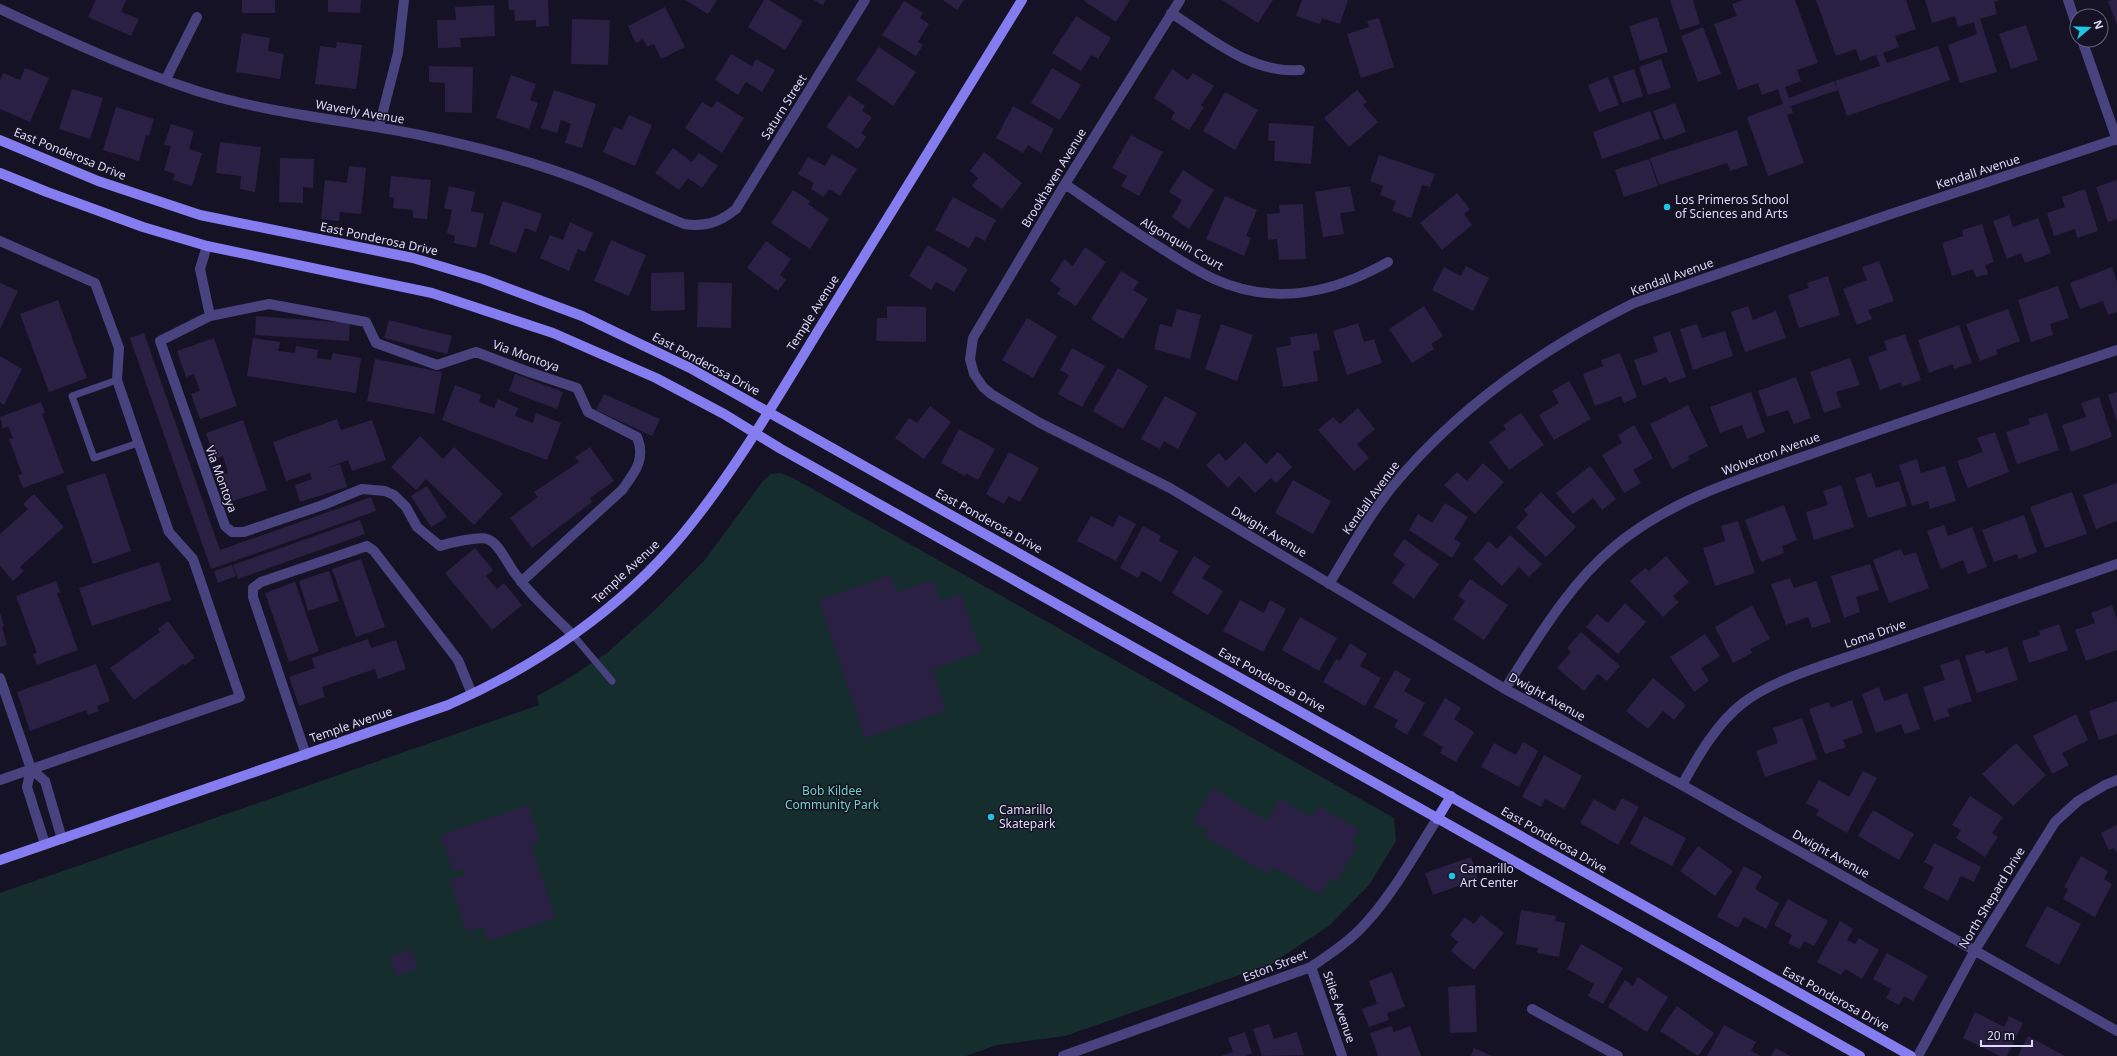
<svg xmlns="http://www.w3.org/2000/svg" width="2117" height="1056" font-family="'Noto Sans',sans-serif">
	<rect width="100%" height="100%" fill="#161225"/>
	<path fill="#162d2e" d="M780,473L793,478L1394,818L1396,841L1369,885L1329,926L1271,964L1065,1036L997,1045L966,1056H0V893L539,705L537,696L566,680L607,653L655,610L704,561L763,481L771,474Z"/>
	<path fill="#292043" d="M96,0H126L121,12L139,19L131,36L88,17Z
		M242,0H275V13H242Z
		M328,0H361L360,13L328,12Z
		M508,0H548L549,26L536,27V20L515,21L514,10H509Z
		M685,0H717L708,14Z
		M764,0H769L803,21L785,50L748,27Z
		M814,0H826L823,5Z
		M943,0H964L957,10Z
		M1085,0H1130L1116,22L1084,1Z
		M1222,0H1273L1258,23Z
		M1302,0H1348L1340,24L1322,18L1320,24L1296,16Z
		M1670,0H1693L1700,24L1680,30Z
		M1743,0H1795L1818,63L1797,70L1801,81L1785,87L1789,98L1834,81L1838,90L1791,106L1793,113L1787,115L1804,163L1768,176L1747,117L1783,104L1778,89L1762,95L1758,83L1738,90L1714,24L1737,16L1732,4Z
		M1816,0H1906L1916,29L1895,36L1899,47L1883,53L1887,63L1938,46L1950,80L1847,116L1835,81L1880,66L1876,55L1860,61L1856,49L1836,56Z
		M1925,0H1999L1994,2L1997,14L1980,19L1997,72L1960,83L1948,45L1977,34L1974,22L1958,27L1955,16L1932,23Z
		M2112,0H2117V25L2108,1Z
		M904,1L923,13L920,18L929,24L918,42L923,45L916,56L882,35Z
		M494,5L495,36L460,38L461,47L438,48L437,20H456L455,7Z
		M665,7L685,47L661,59L654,44L647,47L643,39L636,43L628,26Z
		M1076,16L1111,38L1098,59L1091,55L1081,71L1052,53Z
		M1657,17L1668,52L1640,61L1629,26Z
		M1379,18L1394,67L1361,78L1347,34L1369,27L1367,21Z
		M572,19L610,20L608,65L571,64Z
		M2026,25L2038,60L2011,69L1999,34Z
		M1703,27L1721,74L1698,82L1681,36Z
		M242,33L270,38L268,51L284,54L280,79L236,72Z
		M337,42L362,45L356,89L315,84L320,46L336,48Z
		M879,47L916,72L893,106L856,80Z
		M731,54L752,66L756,59L775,70L762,92L746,82L738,95L715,80Z
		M1661,59L1671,88L1648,95L1639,67Z
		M429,66L473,67L472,113L445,112V83L429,82Z
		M25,68L49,78L30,122L0,109V80L3,73L20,80Z
		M1052,68L1081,85L1060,120L1031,103Z
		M1172,69L1188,80L1193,73L1214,86L1201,105L1204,107L1189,130L1171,119L1175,112L1154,98Z
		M1634,69L1643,96L1622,103L1613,76Z
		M511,75L536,84L530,100L538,103L529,129L496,118Z
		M1608,77L1619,105L1599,112L1588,85Z
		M72,89L103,98L90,139L59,129Z
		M554,90L596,104L582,148L565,143L571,124L561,120L557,133L541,128Z
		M1357,90L1367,102L1363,105L1378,122L1349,147L1324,118Z
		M1225,92L1258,110L1235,150L1203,131Z
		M849,95L865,106L862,111L872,117L861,133L866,137L858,149L826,127Z
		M717,101L744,118L722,153L685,128L702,102L712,108Z
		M1675,103L1686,132L1664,140L1653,111Z
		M1013,106L1054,129L1041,153L1028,145L1023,153L996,138Z
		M116,107L154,119L149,136L146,135L139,161L103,150Z
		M1650,111L1660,139L1602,159L1593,132Z
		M629,115L652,125L635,166L603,152L614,127L622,130Z
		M1269,123L1314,126L1311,164L1274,161L1275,141H1268Z
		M171,124L194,131L189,149L202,153L192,186L173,180L175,174L164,170L171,146L164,145Z
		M1737,130L1748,165L1730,171L1727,163L1659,185L1650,158Z
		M1131,135L1163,152L1139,196L1121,186L1127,176L1112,168Z
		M220,142L261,147L255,192L240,189L241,176L216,173Z
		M673,148L692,162L699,153L718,166L702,188L688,178L679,190L655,173Z
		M984,152L1022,183L1002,209L972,186L978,178L970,171Z
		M832,154L857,169L840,196L829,189L824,197L811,189L814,183L798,174L808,157L825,166Z
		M1379,155L1435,174L1430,187L1422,185L1411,218L1392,211L1396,201L1380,195L1383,186L1370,181Z
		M280,158L314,159L313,188L303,187V203L279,202Z
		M1649,159L1658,186L1624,197L1615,170Z
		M349,166L366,168L361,214L340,212L339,221L321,219L325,180L347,183Z
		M1183,170L1214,190L1189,229L1172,217L1182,200L1169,192Z
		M391,176L431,180L427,219L413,218V210L393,208L394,198L389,197Z
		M2117,180V219L2108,222L2096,187Z
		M449,186L475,192L471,211L484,214L476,248L454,243L455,236L447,233L452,210L444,208Z
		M1350,186L1355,211L1340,213L1344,234L1323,237L1315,192Z
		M2085,189L2098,231L2077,238L2075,229L2054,236L2047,213L2065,207L2062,197Z
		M793,190L810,201L808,204L829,219L810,249L771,223Z
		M1457,193L1470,209L1464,214L1472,225L1442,250L1420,223Z
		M1225,196L1257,210L1246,236L1251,238L1244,256L1206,239Z
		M953,197L996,220L985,241L976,236L969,248L935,230Z
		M503,201L542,214L536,232L525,228L516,253L489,244Z
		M1303,204L1306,259L1279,260L1277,239L1268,240L1267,214L1280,213L1279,205Z
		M2009,215L2013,227L2038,218L2051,253L2025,263L2021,253L2007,259L1993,221Z
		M570,222L593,233L585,252L578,249L569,271L540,258L550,235L563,240Z
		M1982,224L1994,262L1985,265L1988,274L1976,277L1973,269L1952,276L1942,243L1963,236L1962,230Z
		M611,240L646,255L629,296L594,281Z
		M766,241L791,259L780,275L786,280L778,291L747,268Z
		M928,245L968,269L954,292L936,282L931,290L909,276Z
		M1085,247L1106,262L1076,306L1057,294L1061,289L1050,281L1064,259L1073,266Z
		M1879,261L1894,301L1868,310L1872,319L1857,325L1843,289L1867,280L1862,267Z
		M1466,266L1489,278L1473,311L1432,290L1444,267L1461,276Z
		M2112,267L2117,282V312L2108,315L2103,301L2080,309L2070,283Z
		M1121,271L1139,282L1133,290L1148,299L1123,339L1091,319Z
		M684,272L685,310L651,311V273Z
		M1828,276L1840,315L1799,328L1788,295L1809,288L1807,283Z
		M698,282L732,283L731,328L697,327Z
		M0,283L18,291L0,329Z
		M2058,286L2069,318L2050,324L2053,335L2031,342L2018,300Z
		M58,300L87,378L49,392L20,314Z
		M887,306L926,307V342L876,341L877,318H887Z
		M1424,306L1443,336L1431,344L1434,349L1412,363L1389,329Z
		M1748,306L1753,320L1776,311L1786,338L1745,352L1731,312Z
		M1177,309L1201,315L1190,359L1154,349L1160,324L1172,327Z
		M2008,309L2020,341L1996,350L1998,354L1980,361L1966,324Z
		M256,316L350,323L349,341L255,335Z
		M1027,318L1057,336L1033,378L1002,360Z
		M389,320L452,336L447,354L384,338Z
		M1358,323L1364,342L1374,339L1382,363L1347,375L1333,331Z
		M1221,324L1253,335L1237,381L1205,369Z
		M1697,324L1702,338L1725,331L1733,356L1693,370L1680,329Z
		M1959,325L1972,363L1954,369L1953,364L1929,373L1918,340Z
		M1670,331L1686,377L1669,383L1666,377L1643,386L1634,360L1658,352L1653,337Z
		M144,333L220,550L371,497L376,511L211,569L130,338Z
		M1317,333L1320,350L1313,351L1318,381L1283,387L1276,348L1291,345L1290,337Z
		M1905,334L1921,380L1902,387L1901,382L1880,390L1868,357L1887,350L1884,341Z
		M214,338L237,406L200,419L191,394L200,391L194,374L186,377L177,351Z
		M253,338L280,342L278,351L295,353L296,346L318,350L317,358L331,360L333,353L361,358L356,393L247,376Z
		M1072,348L1105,366L1082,407L1058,394L1069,375L1060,370Z
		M1620,353L1637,397L1624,403L1621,396L1595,406L1583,374L1603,366L1601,360Z
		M0,356L22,369L4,405L0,402Z
		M1850,358L1860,385L1836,392L1841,407L1824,413L1810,372Z
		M375,359L442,372L434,414L367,401Z
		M1118,368L1148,386L1123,429L1093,411Z
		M515,374L563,392L557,409L509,391Z
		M1796,377L1811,418L1794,424L1788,410L1767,417L1758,391Z
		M1569,381L1591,419L1554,440L1539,415L1559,403L1552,391Z
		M455,385L481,395L479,402L494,408L498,399L518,408L515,416L533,423L536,413L561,423L547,460L442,420Z
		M1751,392L1765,432L1747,439L1742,425L1720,433L1710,407Z
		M2117,392V422L2108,395Z
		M604,394L660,419L652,436L596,410Z
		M1165,396L1197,413L1178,449L1164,441L1160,449L1141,439Z
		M2099,397L2112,437L2071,452L2062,425L2086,417L2081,403Z
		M41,402L45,413L42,414L64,473L23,488L18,475L22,474L9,439L13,438L8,426L3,429L0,417Z
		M1688,405L1708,446L1688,456L1689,460L1672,469L1650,424Z
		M930,406L951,422L924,459L895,438L909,418L917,423Z
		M1358,408L1375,429L1357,444L1369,458L1354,471L1318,430L1333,417L1340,424Z
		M1521,413L1544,445L1509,470L1489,442L1506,429L1503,425Z
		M2047,413L2059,450L2017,464L2006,432L2030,424L2028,419Z
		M337,419L341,430L372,420L386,460L352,471L348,460L324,469L340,464L347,487L300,502L295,485L312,479L310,473L286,481L273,442Z
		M243,420L267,490L230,502L220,475L228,473L223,456L215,459L206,433Z
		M1634,425L1653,458L1633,470L1641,483L1624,493L1602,455L1622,443L1618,435Z
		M959,429L995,449L978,480L966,473L965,476L941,463Z
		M1995,432L2009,472L1968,488L1957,461L1983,452L1977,438Z
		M420,436L443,459L454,447L503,494L474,525L426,479L416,490L391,467Z
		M1245,442L1266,464L1278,452L1292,467L1276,483L1271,478L1255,493L1239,476L1228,488L1206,465L1219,453L1226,461Z
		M590,447L614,481L590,498L592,502L532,548L510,518L538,497L534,492L579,462L575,457Z
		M1009,452L1039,468L1020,502L1008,496L1004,504L986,494Z
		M1917,459L1921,473L1945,466L1956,501L1930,509L1928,501L1912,506L1899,465Z
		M1483,463L1504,482L1475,514L1444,485L1457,472L1467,481Z
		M1590,466L1616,499L1602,510L1593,498L1573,514L1556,493Z
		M105,473L131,551L93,564L66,486Z
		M1871,473L1876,488L1899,481L1907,506L1868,518L1855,478Z
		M1293,480L1331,501L1313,534L1275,513Z
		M2117,483V521L2096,529L2083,495Z
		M1841,485L1854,527L1814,540L1806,512L1828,505L1823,491Z
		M427,486L447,517L431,527L411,496Z
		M1541,492L1576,527L1546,557L1516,527L1528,515L1524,510Z
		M2072,492L2087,534L2045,548L2030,507Z
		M34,494L64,527L20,567L24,571L13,581L0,566V534L28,509L23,504Z
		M1445,503L1468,517L1454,539L1461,543L1452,558L1409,530L1418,514L1432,523Z
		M1784,505L1797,540L1782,546L1784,553L1761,562L1745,520Z
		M1119,515L1136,524L1116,561L1077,541L1091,516L1113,527Z
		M2024,515L2037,552L2019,559L2017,554L1994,562L1982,530Z
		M360,520L365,534L238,579L233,565Z
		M1738,521L1755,573L1715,586L1703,548L1725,541L1721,526Z
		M1944,525L1948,536L1972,527L1987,567L1968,574L1963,560L1941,569L1927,531Z
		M1143,526L1161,536L1159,541L1178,551L1161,582L1142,571L1138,578L1120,568Z
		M1510,535L1542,564L1529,577L1519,567L1502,586L1473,559L1489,541L1497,549Z
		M1404,539L1439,564L1414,599L1392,583L1405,564L1393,555Z
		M475,548L493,570L486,576L497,589L504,583L522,605L492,630L445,573Z
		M1901,549L1904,556L1916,552L1929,588L1889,603L1873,560Z
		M1194,556L1210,566L1202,578L1223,591L1208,615L1172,593Z
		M1666,556L1689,582L1673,596L1679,602L1663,617L1630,581L1645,568L1649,571Z
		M361,559L385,627L356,637L332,569Z
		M159,562L171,600L92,626L79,588Z
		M1870,564L1879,590L1856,597L1860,612L1844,618L1831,576Z
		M232,565L236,576L218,583L214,571Z
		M329,571L339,601L308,611L299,581Z
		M891,575L897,592L933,580L940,601L961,594L981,652L932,669L946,711L865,738L819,600Z
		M1790,578L1794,588L1816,581L1831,622L1812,628L1808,617L1786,625L1771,584Z
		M1470,579L1508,605L1484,640L1453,619L1465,601L1458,596Z
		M56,581L60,592L57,593L78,650L37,665L33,654L37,653L16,596Z
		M295,582L319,651L289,662L265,593Z
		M1240,600L1264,613L1270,600L1286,609L1263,652L1223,631Z
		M1625,603L1646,622L1618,654L1586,627L1597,614L1608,623Z
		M1752,605L1770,639L1750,649L1752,653L1733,663L1715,627Z
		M2112,605L2117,620V650L2086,661L2075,630L2095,623L2091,613Z
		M0,613L4,626L2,627L7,645L0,647Z
		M1300,617L1337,638L1319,671L1282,650Z
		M168,621L195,658L185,665L183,664L134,700L110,668L160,632L158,629Z
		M2059,624L2068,650L2029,663L2022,641L2040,635L2039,631Z
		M1581,632L1620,666L1607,681L1598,674L1584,691L1557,668L1571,652L1567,648Z
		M1705,634L1720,656L1701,668L1709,681L1694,692L1670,657Z
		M368,639L371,648L396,640L406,669L378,679L375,669L322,687L325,697L299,706L289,677L315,668L312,658Z
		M1350,643L1367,654L1360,666L1381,678L1365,706L1323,682L1336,659L1340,661Z
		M2007,647L2018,680L1977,693L1965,656L1984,650L1986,654Z
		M1959,659L1972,701L1947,709L1950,716L1934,721L1923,687L1945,680L1940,665Z
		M96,664L110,701L97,706L99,711L88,715L86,710L30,731L17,692Z
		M1395,670L1411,679L1404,691L1425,703L1407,735L1394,727L1398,720L1374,707Z
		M1653,678L1686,705L1674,720L1663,711L1648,729L1626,711Z
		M1879,687L1884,701L1907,693L1920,729L1905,734L1901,724L1876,733L1862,694Z
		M1445,698L1461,708L1454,719L1474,732L1456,762L1440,753L1443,747L1423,735Z
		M1852,700L1863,733L1843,740L1846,747L1825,754L1809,709L1829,702L1831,708Z
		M2117,701V734L2099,740L2089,711Z
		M2076,714L2088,740L2062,753L2069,765L2052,774L2033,736Z
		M1802,718L1817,759L1765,777L1756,751L1778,743L1773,728Z
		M1523,742L1538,751L1519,787L1481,767L1494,743L1516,755Z
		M2016,743L2046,775L2013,806L1982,774Z
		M1544,755L1582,776L1564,809L1545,799L1541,807L1522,797Z
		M1863,771L1877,778L1847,833L1816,815L1819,810L1806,803L1819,780L1849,797Z
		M1213,788L1267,821L1280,798L1312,818L1319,806L1359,830L1351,843L1357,847L1336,882L1330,879L1321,895L1272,866L1268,874L1204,836L1208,830L1193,821Z
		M1970,796L2003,817L1992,833L1998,837L1985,857L1956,838L1961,830L1952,825Z
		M1622,798L1639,807L1618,845L1580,823L1594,799L1615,811Z
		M528,805L540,841L531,845L556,918L488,941L483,927L467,932L449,880L465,875L462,868L453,872L440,835Z
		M1873,810L1914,834L1899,860L1858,836Z
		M1644,816L1686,838L1672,866L1630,844Z
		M2117,825V853L2114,848L2109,850L2101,833Z
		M1934,843L1981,867L1974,882L1961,876L1948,901L1923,888L1934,867L1924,862Z
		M1698,846L1733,871L1715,896L1680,871Z
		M2081,856L2108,871L2104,879L2112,884L2095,917L2063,899L2068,889L2064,887Z
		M1471,857L1478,879L1433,895L1425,873Z
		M1744,866L1762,876L1755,889L1779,903L1766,929L1744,917L1738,928L1717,917Z
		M1788,899L1828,921L1814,946L1804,941L1800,949L1788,943L1792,935L1774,925Z
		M2047,906L2081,924L2059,965L2025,946Z
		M1521,910L1556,916L1555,921L1565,923L1559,957L1537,953L1538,948L1516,944Z
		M1481,915L1504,933L1474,970L1451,951L1458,942L1450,935L1465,917L1474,924Z
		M1840,921L1853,929L1847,940L1855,944L1859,938L1879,950L1862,979L1845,969L1841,975L1817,962Z
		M1581,944L1623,968L1603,1004L1588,996L1594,984L1567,969Z
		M411,949L418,969L396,976L389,957Z
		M1887,953L1928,976L1913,1001L1904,996L1899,1005L1886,998L1891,989L1873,979Z
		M1392,972L1405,1007L1387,1013L1389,1020L1369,1027L1362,1009L1377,1004L1369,981Z
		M1638,977L1668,997L1647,1032L1608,1007L1625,980L1633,986Z
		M1475,985L1477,1032L1450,1033L1448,987Z
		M1677,1006L1714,1033L1698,1056L1660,1031Z
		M1975,1012L2004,1027L2009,1016L2023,1023L2007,1056H2000L1963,1038Z
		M1269,1024L1274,1039L1297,1032L1304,1055L1262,1056L1253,1029Z
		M1724,1025L1756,1042L1751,1051L1761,1056H1707Z
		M1391,1026L1394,1032L1410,1026L1421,1056H1378L1370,1033Z
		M1245,1032L1252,1053L1246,1056H1221L1233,1052L1228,1038Z
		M2028,1036L2065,1056H2018Z
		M1474,1048L1492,1056H1471Z
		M1776,1048L1790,1056H1771Z"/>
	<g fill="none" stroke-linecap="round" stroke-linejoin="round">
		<path stroke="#48437e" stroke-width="7" d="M117,380L72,396L94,458L138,443
			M573,635L612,681"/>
		<path stroke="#48437e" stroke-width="10" d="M1180,0L1065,184L973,338L970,359L974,374L983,387L991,394L1040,423L1170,488L1505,689L1682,785L2117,1031
			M2068,0L2077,27
			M0,9C64,39 129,69 197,91C270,114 346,120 420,135C478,147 536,162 591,184C622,197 653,211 684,224C705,227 719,223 736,209L865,0
			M1171,13C1211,38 1251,74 1300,70
			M2082,40L2117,140
			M166,79L197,17
			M379,127L398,53L404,0
			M1065,184C1097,206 1128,228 1161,248C1178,259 1195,270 1214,279C1274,306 1332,294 1388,262
			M0,241L95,283L119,348L117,380L169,532L193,559L240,697L0,780
			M207,246L200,269L210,316
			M521,582L622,490C635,472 646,459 637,437L588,412L577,388L529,372L476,352L437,365L376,343L366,322L269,304L210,316L160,341L225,526L232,532H244L323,505L362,489L385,491L394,495L406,507L417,527L440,546C448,543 480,536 487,539C499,543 507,563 514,572C530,595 553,615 573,635
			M1329,584C1349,551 1368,517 1392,487C1457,408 1543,348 1634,303L1888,215L2117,139
			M0,678L31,769L45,781L62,839
			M1505,689C1537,639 1569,584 1615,546C1673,498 1745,477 1814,453C1915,417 2016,384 2117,350
			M306,755L253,597V588L261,582L367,546L374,551L458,660L472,694
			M31,769L27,787L45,844
			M1682,785C1698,756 1717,723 1743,703C1775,678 1837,661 1877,647C1957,620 2037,592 2117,564
			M1311,967L1342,1056
			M1532,1009L1618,1056
			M1063,1056L1311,967C1330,954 1350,941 1366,923C1394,892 1415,854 1437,819
			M1918,1056L1975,950L2055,822L2078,801L2105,785L2117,780"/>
		<path stroke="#857cef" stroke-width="10" d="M0,140L98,181L200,215L413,258L483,279L582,316L690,368L1911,1056
			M0,173L47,192L143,227L207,246L432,293L553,333L656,378L724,414L781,449L1860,1056
			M1437,819L1451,796
			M0,860L448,705C537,666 621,609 683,534C743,461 789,377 839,297C900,198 961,99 1022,0"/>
	</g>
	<g fill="#1dc6e4" stroke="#161225" stroke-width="1.5">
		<circle cx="1667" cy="207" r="4"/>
		<circle cx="991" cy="817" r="4"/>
		<circle cx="1452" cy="876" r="4"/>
	</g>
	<g text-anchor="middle" stroke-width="3" stroke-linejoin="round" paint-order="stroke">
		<g font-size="12" fill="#dfdafa" stroke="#161225">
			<text transform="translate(784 107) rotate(-58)" y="4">Saturn Street</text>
			<text transform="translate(360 112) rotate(10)" y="4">Waverly Avenue</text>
			<text transform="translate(70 154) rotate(22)" y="4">East Ponderosa Drive</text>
			<text transform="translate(1978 172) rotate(-18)" y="4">Kendall Avenue</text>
			<text transform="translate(1054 178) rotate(-59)" y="4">Brookhaven Avenue</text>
			<text transform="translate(379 239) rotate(12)" y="4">East Ponderosa Drive</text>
			<text transform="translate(1182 244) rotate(30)" y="4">Algonquin Court</text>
			<text transform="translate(1672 277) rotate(-20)" y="4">Kendall Avenue</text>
			<text transform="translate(813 313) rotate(-58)" y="4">Temple Avenue</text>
			<text transform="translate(526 356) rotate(20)" y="4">Via Montoya</text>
			<text transform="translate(706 364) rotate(28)" y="4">East Ponderosa Drive</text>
			<text transform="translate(1771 454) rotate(-20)" y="4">Wolverton Avenue</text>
			<text transform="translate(221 479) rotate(70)" y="4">Via Montoya</text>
			<text transform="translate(1371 498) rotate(-54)" y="4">Kendall Avenue</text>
			<text transform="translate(989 521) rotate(29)" y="4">East Ponderosa Drive</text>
			<text transform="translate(1269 532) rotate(31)" y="4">Dwight Avenue</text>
			<text transform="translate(626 572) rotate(-43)" y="4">Temple Avenue</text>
			<text transform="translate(1875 634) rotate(-19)" y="4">Loma Drive</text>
			<text transform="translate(1272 680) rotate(29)" y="4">East Ponderosa Drive</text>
			<text transform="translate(1547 697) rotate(29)" y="4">Dwight Avenue</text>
			<text transform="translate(351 725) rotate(-19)" y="4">Temple Avenue</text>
			<text transform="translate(1554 840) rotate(30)" y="4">East Ponderosa Drive</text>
			<text transform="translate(1831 854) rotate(29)" y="4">Dwight Avenue</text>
			<text transform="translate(1992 898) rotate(-59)" y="4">North Shepard Drive</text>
			<text transform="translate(1275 966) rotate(-21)" y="4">Eston Street</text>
			<text transform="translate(1836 999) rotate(29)" y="4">East Ponderosa Drive</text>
			<text transform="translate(1339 1007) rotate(71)" y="4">Stiles Avenue</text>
		</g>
		<g font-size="12" fill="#dfdafa" stroke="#161225" text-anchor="start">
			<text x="1675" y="204">Los Primeros School<tspan x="1675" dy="14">of Sciences and Arts</tspan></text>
			<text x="999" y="814">Camarillo<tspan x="999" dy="14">Skatepark</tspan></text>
			<text x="1460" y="873">Camarillo<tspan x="1460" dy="14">Art Center</tspan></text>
		</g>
		<g font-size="12" fill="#6ed2be" stroke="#161225">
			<text x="832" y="795">Bob Kildee<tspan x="832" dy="14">Community Park</tspan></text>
		</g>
	</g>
	<g transform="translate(2089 28) rotate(71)"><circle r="19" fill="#161225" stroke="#66627a"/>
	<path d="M0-3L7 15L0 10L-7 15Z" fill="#1dc6e4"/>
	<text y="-6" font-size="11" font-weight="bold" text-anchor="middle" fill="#dfdafa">N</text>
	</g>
	<path d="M1981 1040v6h51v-6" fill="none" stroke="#dfdafa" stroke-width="2"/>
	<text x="1987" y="1040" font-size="12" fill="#dfdafa" stroke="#161225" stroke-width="3" paint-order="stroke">20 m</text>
</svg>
